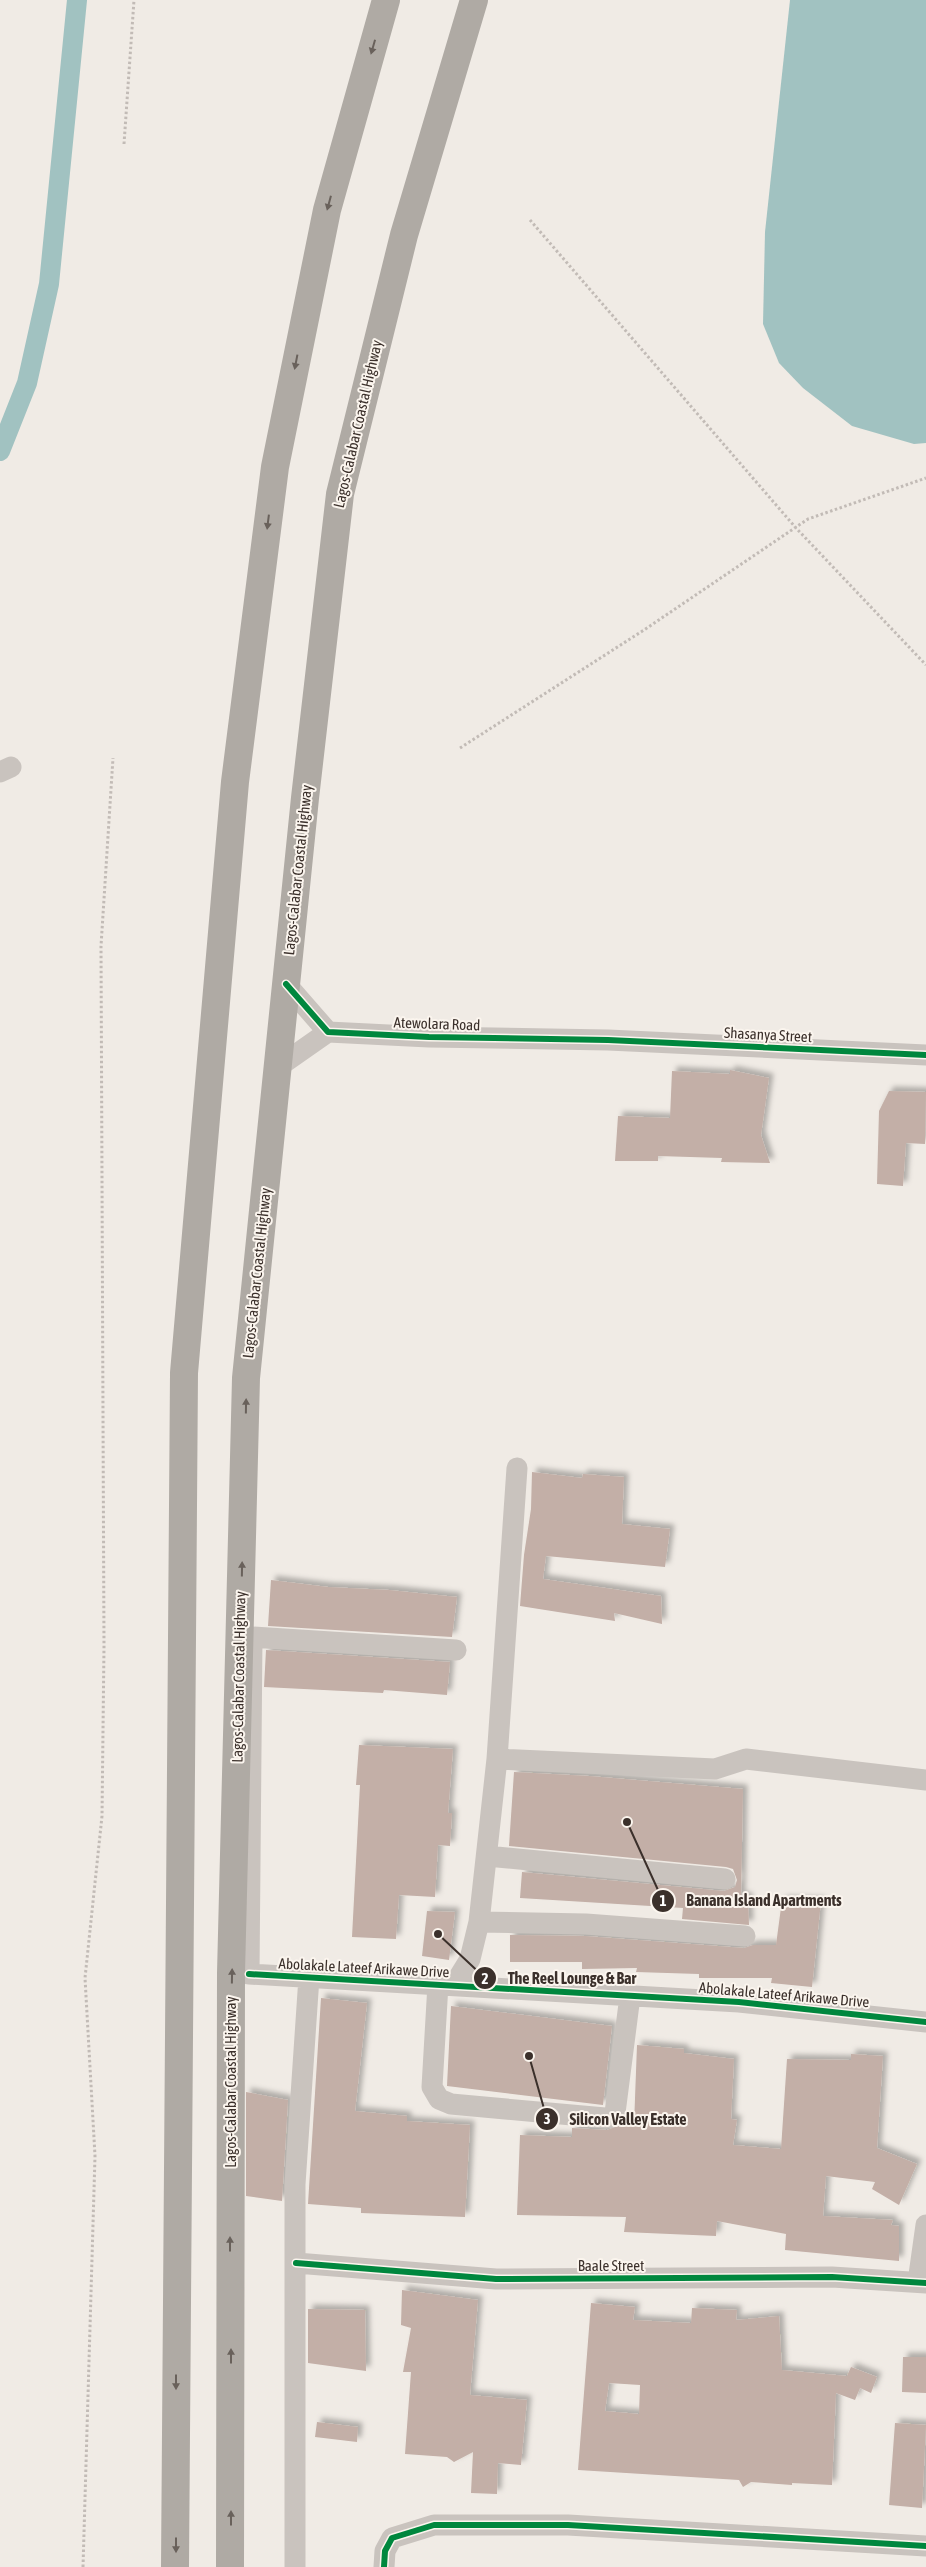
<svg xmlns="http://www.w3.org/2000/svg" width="926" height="2567" font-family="'Asap Condensed',sans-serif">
	<defs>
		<filter id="shadow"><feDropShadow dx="4.5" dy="-4.5" stdDeviation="2.5" flood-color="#0004"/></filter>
	</defs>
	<rect width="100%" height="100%" fill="#f0ebe5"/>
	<path fill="#a1c2c1" d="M790,0H926V443L914,444L852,426L803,388L779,363L763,324L765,232Z"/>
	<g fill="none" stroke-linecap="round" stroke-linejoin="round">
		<path stroke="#a1c2c1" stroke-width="20" d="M0,451L27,383L49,284L77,0"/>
	</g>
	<path fill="#c3afa7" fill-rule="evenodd" filter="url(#shadow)" d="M730,1070L769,1078L761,1135L770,1163L721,1162L722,1158L658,1156V1161H615L618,1116L670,1118L672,1071L730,1074Z
		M889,1091L926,1092L925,1144L906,1143L903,1186L877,1184L879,1111Z
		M532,1472L582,1478L583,1474L624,1477L622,1524L670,1529L665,1567L546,1556L543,1579L661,1596L662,1624L614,1613L615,1621L520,1606L524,1555L531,1509Z
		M271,1580L328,1587L389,1590L457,1597L452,1637L268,1626Z
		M266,1650L450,1662L447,1695L384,1690L383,1693L264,1687Z
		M359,1745L453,1749L448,1813H452L450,1846L438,1845L435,1897L399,1895L396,1939L352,1937L360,1785H356Z
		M514,1772L589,1776L743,1789L741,1896L748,1897L749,1925L682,1919L683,1908L520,1898L522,1872L724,1891L735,1887L737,1880L733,1869L726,1867L509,1846Z
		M782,1900L821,1901L812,1987L771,1983L772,1978H699V1974L636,1972L637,1968L582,1969V1962H510V1935L585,1936L744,1948L753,1945H776Z
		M427,1911L455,1912L449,1960L422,1956Z
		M321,1998L367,2003L355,2111L407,2116V2121L470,2125L465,2217L361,2213V2208L308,2204Z
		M451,2006L612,2026L603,2105L447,2086Z
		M637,2045L684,2049V2053L734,2059L731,2119L737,2120L733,2145L781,2149L787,2059L851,2060V2054L883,2056L877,2148L917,2164L899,2205L872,2189L875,2182L826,2176L823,2216L893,2220L891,2225L899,2226V2261L785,2250L786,2234L717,2221L716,2236L624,2232L626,2217L517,2215L520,2135L572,2137V2128L607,2130L621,2125H634Z
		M246,2092L288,2100L282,2201L246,2196Z
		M402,2290L478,2300L470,2395L527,2400L521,2465L498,2463L497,2494L471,2493L473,2452L454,2462L447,2457L405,2454L411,2372H403L411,2328L401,2325Z
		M591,2303L635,2307L633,2320L691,2323L692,2308L737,2310L736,2320L779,2316L782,2370L847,2376L851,2367L877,2377L871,2393L860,2388L855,2400L836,2393L832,2485L792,2483V2485L751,2482L743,2487L739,2480L578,2470ZM609,2383L640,2385L639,2414L605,2411Z
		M308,2309L365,2310L366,2371L308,2363Z
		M903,2357H926V2393L902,2392Z
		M317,2422L358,2427L357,2442L315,2437Z
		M895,2423L926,2425L922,2508L889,2505Z"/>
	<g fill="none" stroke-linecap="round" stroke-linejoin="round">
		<path stroke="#c2bbb6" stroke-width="3" stroke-dasharray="2.5 2.5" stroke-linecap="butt" d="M124,144L134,0
			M530,220L796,528L926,665
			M460,748L644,630L808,519L926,478
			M83,2567L95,2156L85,1978L102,1816L104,1646L101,946L113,758"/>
		<path stroke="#c9c3be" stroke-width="21" d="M0,772L11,767
			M286,984L328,1032L429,1037L608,1040L926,1055
			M278,1067L328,1032
			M456,1650L252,1637L249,1974L739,2002L926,2022
			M497,1759L715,1769L746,1759L926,1780
			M487,1856L725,1879
			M479,1922L586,1924L745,1936
			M438,1984L432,2087L439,2099L451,2104L605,2118L612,2117L615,2113L630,1996
			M454,1985L470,1959L479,1922L497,1759L517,1468
			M296,2263L496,2279L832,2277L926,2283
			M918,2282L926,2225
			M295,2567V2184L309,1977
			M384,2567L385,2551L392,2538L434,2525H568L926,2546"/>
		<path stroke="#afaaa4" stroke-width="28" d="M175,2567L184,1373L235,782L275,467L327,210L386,0
			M230,2567L231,1973L246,1378L305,798L340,494L404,235L474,0"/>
		<g stroke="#fbf5ee" stroke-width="9">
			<path id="cycleway" d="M286,984L328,1032L429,1037L608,1040L926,1055
				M249,1974L739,2002L926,2022
				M296,2263L496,2279L832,2277L926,2283
				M384,2567L385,2551L392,2538L434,2525H568L926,2546"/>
		</g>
		<use href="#cycleway" stroke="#00873e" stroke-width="6"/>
	</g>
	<defs><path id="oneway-solid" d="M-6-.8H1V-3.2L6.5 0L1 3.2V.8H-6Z" transform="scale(1.25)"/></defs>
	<g fill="#69615b">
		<use href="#oneway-solid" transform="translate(373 47) rotate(106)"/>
		<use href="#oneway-solid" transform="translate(329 203) rotate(105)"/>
		<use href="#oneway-solid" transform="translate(296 362) rotate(101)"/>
		<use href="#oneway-solid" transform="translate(268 522) rotate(97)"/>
		<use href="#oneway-solid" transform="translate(246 1406) rotate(-89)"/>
		<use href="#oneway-solid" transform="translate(242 1569) rotate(-89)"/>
		<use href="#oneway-solid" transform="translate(232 1976) rotate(-89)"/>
		<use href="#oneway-solid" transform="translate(230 2244) rotate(-90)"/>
		<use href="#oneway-solid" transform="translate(231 2356) rotate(-90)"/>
		<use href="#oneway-solid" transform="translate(176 2382) rotate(90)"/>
		<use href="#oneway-solid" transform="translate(231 2518) rotate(-90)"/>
		<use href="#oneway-solid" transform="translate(176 2545) rotate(90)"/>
	</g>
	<g text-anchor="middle" stroke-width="4" stroke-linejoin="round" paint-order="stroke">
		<g font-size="15" fill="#3b302b" stroke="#fbf5ee">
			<text transform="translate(358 424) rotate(-77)" y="5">Lagos-Calabar Coastal Highway</text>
			<text transform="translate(298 870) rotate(-84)" y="5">Lagos-Calabar Coastal Highway</text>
			<text transform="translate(437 1024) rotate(2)" y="5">Atewolara Road</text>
			<text transform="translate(768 1035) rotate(3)" y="5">Shasanya Street</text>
			<text transform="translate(257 1273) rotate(-84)" y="5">Lagos-Calabar Coastal Highway</text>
			<text transform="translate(239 1677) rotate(-89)" y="5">Lagos-Calabar Coastal Highway</text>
			<text transform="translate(364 1968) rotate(3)" y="5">Abolakale Lateef Arikawe Drive</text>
			<text transform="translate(784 1995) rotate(5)" y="5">Abolakale Lateef Arikawe Drive</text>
			<text transform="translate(231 2082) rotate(-90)" y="5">Lagos-Calabar Coastal Highway</text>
			<text x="611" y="2271">Baale Street</text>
		</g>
	</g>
	<path fill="none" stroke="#3b302b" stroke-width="2" d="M627 1822L663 1901M438 1934L485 1978M529 2056L547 2119"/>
	<g fill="#3b302b" stroke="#fbf5ee" stroke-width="2">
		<circle cx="627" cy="1822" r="5"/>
		<circle cx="438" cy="1934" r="5"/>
		<circle cx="529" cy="2056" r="5"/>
		<circle cx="663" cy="1901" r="12"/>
		<circle cx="485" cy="1978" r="12"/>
		<circle cx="547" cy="2119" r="12"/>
	</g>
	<g font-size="15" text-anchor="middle" font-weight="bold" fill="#fff">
		<text x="663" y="1906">1</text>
		<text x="485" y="1984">2</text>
		<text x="547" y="2124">3</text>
	</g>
	<g font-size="16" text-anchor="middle" font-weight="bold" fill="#3b302b" stroke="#fbf5ee" stroke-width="4" stroke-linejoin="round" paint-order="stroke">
		<text x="764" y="1906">Banana Island Apartments</text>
		<text x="572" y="1984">The Reel Lounge &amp; Bar</text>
		<text x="628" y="2125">Silicon Valley Estate</text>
	</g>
</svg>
